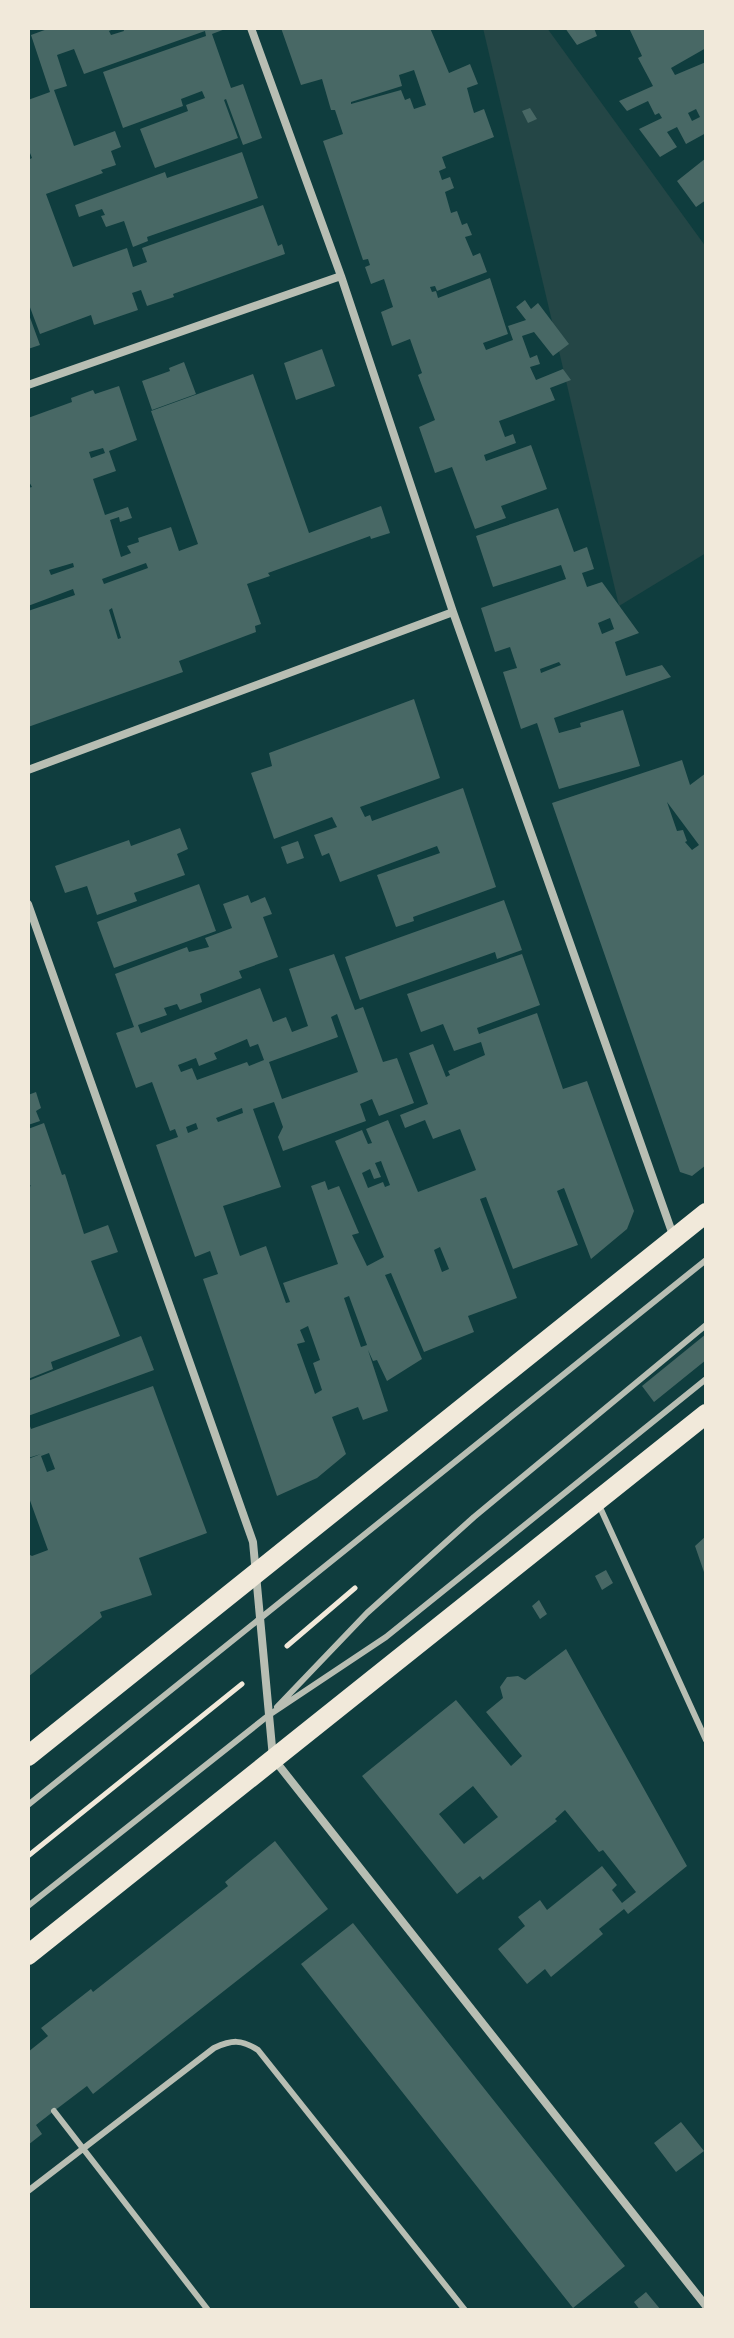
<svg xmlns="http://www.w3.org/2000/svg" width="734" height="2338" font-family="Barlow,sans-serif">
	<rect width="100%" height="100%" fill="#0f3d3e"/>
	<path fill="#244646" d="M483,28H547L706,247V553L619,606Z"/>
	<path fill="#486865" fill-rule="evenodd" d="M50,28H116L109,31L111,35L124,31L123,28H228L212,34L231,88L243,84L262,138L243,145L226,99L224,100L238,138L155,168L140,129L188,111L186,105L205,98L202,91L181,99L183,106L123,128L103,72L206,36L205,31L84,74L74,49L57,55L67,86L54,90L74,146L115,131L121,147L111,151L116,165L101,170L103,173L46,194L73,267L127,248L133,267L147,262L142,248L263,205L278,246L282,244L285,254L173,294L174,297L147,306L141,290L132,293L138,310L94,325L91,315L40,334L28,302V160L32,158L28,148V100L50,92L31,35Z
		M281,28H430L449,73L470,64L478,84L467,88L471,103L474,113L484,109L494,137L442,157L446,168L439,171L442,180L450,177L454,188L445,192L451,213L457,211L462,225L467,223L472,235L465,237L473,256L480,253L487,272L437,291L435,286L430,287L432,292L436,291L438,298L490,278L508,334L483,343L486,350L513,340L508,326L526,320L516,307L525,300L531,309L538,303L569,344L553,356L534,332L522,336L530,358L537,355L540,364L530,367L536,380L563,369L571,380L550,388L555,400L499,421L505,437L513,434L516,443L484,455L486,461L531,445L547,489L501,506L506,518L475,529L452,467L435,473L419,427L435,420L418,375L422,373L410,339L392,346L381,312L393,307L384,279L371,284L365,267L370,265L368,259L363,260L323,141L343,134L335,110H331L322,79L301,85ZM414,70L426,105L414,109L410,98L405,100L401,90L351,104V102L402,86L399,75Z
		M565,28H594L597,36L577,45Z
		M629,28H706V48L671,68L675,75L706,62V133L686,144L677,127L667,132L677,147L660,157L639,129L662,118L659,113L655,115L648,101L627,111L619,101L653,86L638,58L642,56ZM696,109L700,117L692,121L688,113Z
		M530,108L537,119L528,123L522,111Z
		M242,152L258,198L147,237L148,241L133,247L124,221L106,227L101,216L105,215L102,209L79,217L75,205L165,172L167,178Z
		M706,158V200L696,207L677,181Z
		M28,312L40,345L28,349Z
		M322,349L335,386L296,400L284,363Z
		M184,362L196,394L152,410L142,381L170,371L169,368Z
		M253,374L309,533L381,506L390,533L371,539L370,536L268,573L270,576L247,584L261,624L255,626L256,632L179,661L183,672L28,727V611L75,595L73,589L28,606V488L32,487L28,480V418L72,402L71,398L93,390L95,394L119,386L137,440L109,451L116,471L93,479L105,515L128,507L132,518L120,522L119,517L110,520L121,557L131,553L127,546L139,542L138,538L171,527L179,551L198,544L151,411ZM103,448L105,453L91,458L89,452ZM73,563L74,567L51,575L49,570ZM146,563L148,568L104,584L102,579ZM112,608L121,638L118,639L109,610Z
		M558,508L574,552L587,547L594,569L582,573L587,587L602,582L639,633L615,642L626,676L662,665L671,677L554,718L559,733L581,727L580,723L623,710L640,766L559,789L537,723L521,729L503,672L517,668L510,647L495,652L481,608L566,579L561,565L493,587L476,536ZM610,618L614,629L602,634L598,623ZM559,662L561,665L541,673L540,669Z
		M414,699L440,778L360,807L365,817L370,815L372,821L463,788L496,887L413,917L414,921L396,927L377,875L440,853L437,846L340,882L329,853L322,856L314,835L337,827L332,817L274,839L251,773L272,766L269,753Z
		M682,760L690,785L706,773V1165L692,1176L680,1172L552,803ZM667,802L699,845L692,850L685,842L687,841L683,830L677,831Z
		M180,828L188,849L177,854L185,875L134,893L137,901L97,915L87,886L65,893L55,866L129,840L131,846Z
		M298,841L304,858L287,864L281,847Z
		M199,884L216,931L114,968L97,922Z
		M248,895L251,903L265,897L272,914L263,917L278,957L239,971L242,978L200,994L202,1002L180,1010L177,1004L164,1008L167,1015L138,1025L141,1033L260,988L273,1022L286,1017L292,1032L308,1026L289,969L334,954L355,1010L363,1007L383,1062L397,1058L414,1103L379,1116L372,1099L360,1104L366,1121L283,1151L278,1137L283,1127L274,1102L253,1109L281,1187L223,1206L240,1256L266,1246L286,1303L290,1302L283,1283L338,1264L311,1186L325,1181L328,1190L339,1186L359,1233L352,1235L367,1266L384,1257L335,1141L362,1130L368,1144L372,1143L366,1129L388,1120L418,1192L476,1170L460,1129L433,1139L425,1120L405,1128L400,1115L428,1104L409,1053L433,1044L446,1077L450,1075L448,1071L485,1055L481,1042L454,1051L443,1024L421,1032L407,994L522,954L540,1005L477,1028L479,1034L537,1013L563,1089L587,1081L634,1211L627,1229L591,1259L564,1188L557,1191L578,1245L513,1269L486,1197L480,1199L517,1298L468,1316L474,1332L424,1352L391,1273L385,1275L422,1359L387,1381L377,1360L373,1361L368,1350L388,1411L363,1420L358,1407L332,1417L346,1454L317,1478L277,1496L203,1279L218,1274L210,1251L195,1257L156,1145L178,1137L175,1129L170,1131L152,1082L136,1088L116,1033L134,1027L115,974L187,947L189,952L209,947L205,938L232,928L223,904ZM337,1014L358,1072L282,1099L269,1062L338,1037L331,1017ZM247,1039L250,1047L258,1044L264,1060L249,1066L247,1062L197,1080L192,1068L181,1072L178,1065L196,1058L199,1066L217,1059L214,1053ZM242,1108L243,1113L218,1122L216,1118ZM196,1123L198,1129L188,1133L186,1127ZM381,1161L390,1185L385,1187L383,1182L368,1188L362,1173L370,1169L374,1179L381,1177L375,1163ZM440,1247L449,1269L442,1272L434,1250ZM349,1296L367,1345L361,1347L344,1298ZM308,1326L320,1360L313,1363L322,1390L315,1394L297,1344L305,1342L300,1330Z
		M504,900L522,950L497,959L495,952L360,1000L345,957Z
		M36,1092L41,1108L36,1111L40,1121L28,1125V1095Z
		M44,1123L62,1175L65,1174L84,1234L108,1225L118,1252L91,1261L120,1336L51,1362L53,1369L28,1379V1187L31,1186L28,1183V1129Z
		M706,1334V1360L654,1402L642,1386Z
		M141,1336L154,1370L28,1416V1381Z
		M153,1386L207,1533L139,1558L152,1595L100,1612L102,1617L28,1677V1554L32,1556L48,1550L28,1495V1459L41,1454L28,1458V1421L31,1429ZM49,1453L55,1469L47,1472L41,1456Z
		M706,1536V1575H705L695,1546Z
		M606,1570L613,1583L602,1590L595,1576Z
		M539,1600L547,1614L540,1619L532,1606Z
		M566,1649L687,1866L628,1914L624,1909L599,1929L603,1934L551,1977L545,1969L527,1984L498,1949L525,1926L518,1917L540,1900L547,1910L602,1866L617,1885L612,1890L622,1903L636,1892L603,1850L599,1852L565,1810L555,1819L557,1821L483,1880L480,1876L457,1894L362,1776L456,1700L511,1766L522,1756L486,1712L503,1698L500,1687L507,1677L518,1676L525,1680ZM473,1786L498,1817L464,1844L439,1814Z
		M275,1841L328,1909L93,2094L87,2086L54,2111L36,2125L42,2134L28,2145V2052L48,2036L41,2028L91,1989L93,1992L228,1886L225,1882Z
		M353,1923L625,2266L573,2308L301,1964Z
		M681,2122L704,2151L676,2172L654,2143Z
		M646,2292L661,2310H640L634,2302Z"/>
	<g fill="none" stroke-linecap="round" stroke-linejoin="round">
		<path stroke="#f1e9da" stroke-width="5" d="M287,1646L355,1588
			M28,1856L242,1684"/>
		<path stroke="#b8beb3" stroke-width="6" d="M598,1503L706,1740
			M277,1707L367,1613L474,1517L706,1325
			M28,1805L706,1260
			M28,1906L269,1715L386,1637L706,1379
			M54,2111L208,2310
			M28,2191L214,2048C232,2040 241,2039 258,2050L465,2310"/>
		<path stroke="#b8beb3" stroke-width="8" d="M251,28L341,276L453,612L673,1235
			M28,385L341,276
			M28,770L453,612
			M28,904L253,1542L273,1758L706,2306"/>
		<path stroke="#f1e9da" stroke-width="20" d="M28,1756L706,1213
			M28,1955L706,1414"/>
	</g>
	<rect width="734" height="2338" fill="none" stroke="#f1e9da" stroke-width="60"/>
</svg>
